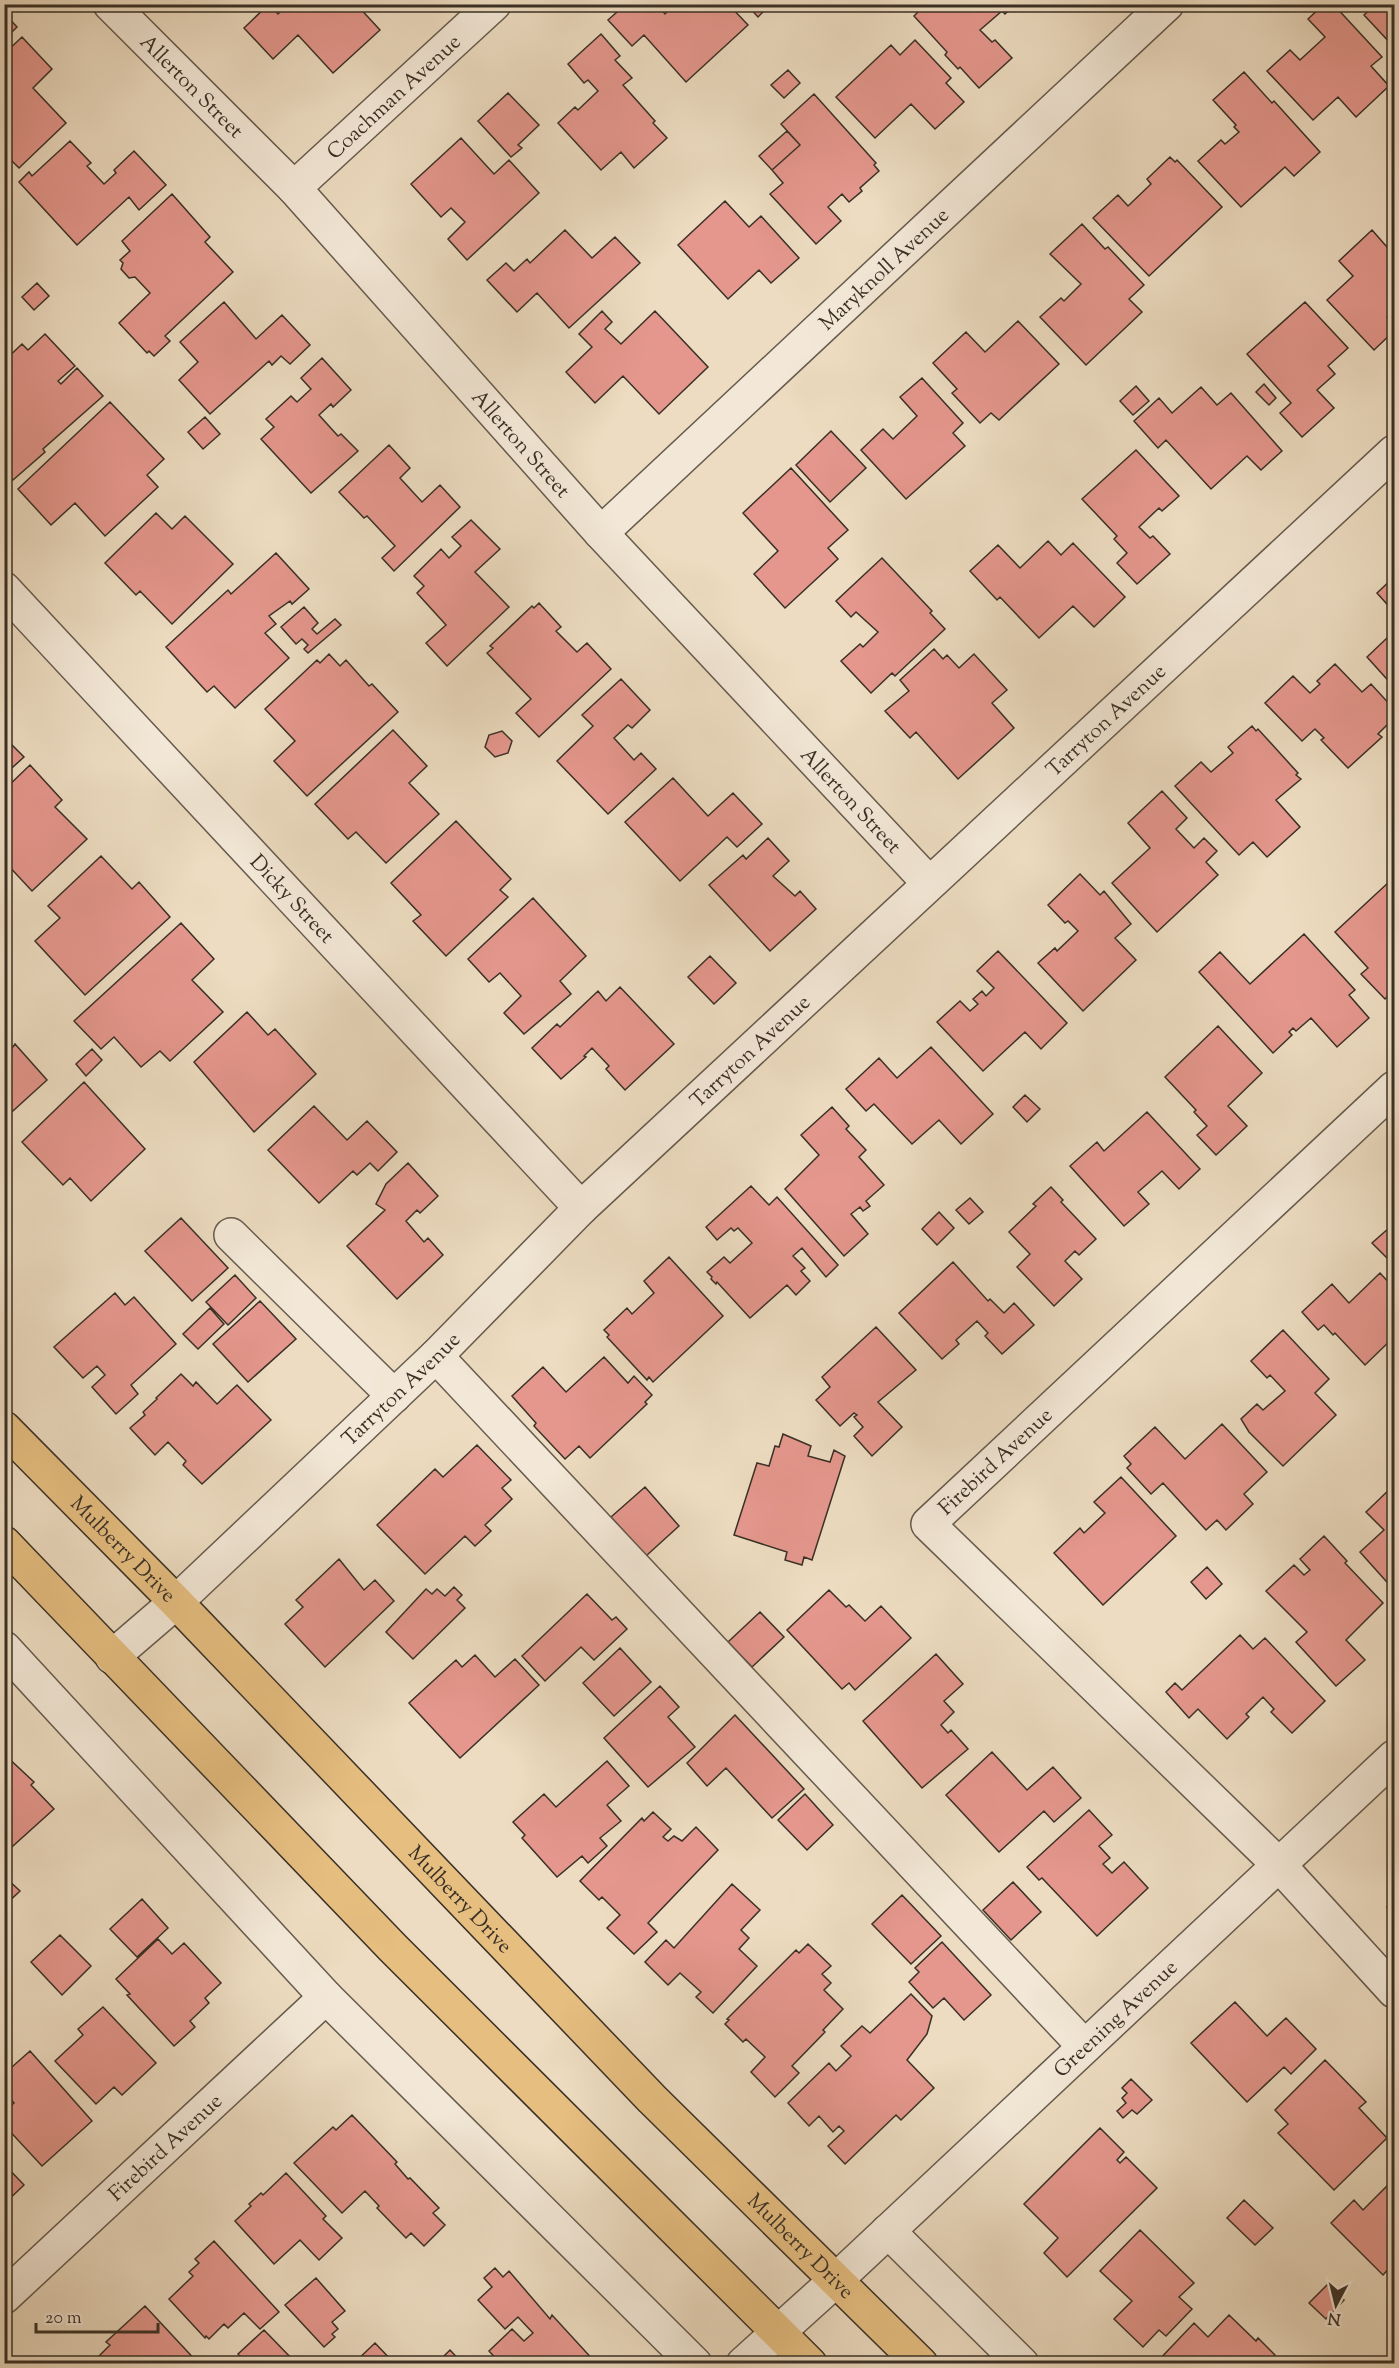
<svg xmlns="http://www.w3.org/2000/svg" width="1399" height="2368" font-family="'Sorts Mill Goudy',serif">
	<rect width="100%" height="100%" fill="#eddcc1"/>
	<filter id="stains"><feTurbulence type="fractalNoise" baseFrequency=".00333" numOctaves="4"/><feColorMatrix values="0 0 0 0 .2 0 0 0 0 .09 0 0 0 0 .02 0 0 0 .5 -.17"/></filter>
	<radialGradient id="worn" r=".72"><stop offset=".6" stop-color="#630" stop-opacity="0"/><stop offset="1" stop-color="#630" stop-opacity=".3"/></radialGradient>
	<path fill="#e5978d" stroke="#393026" stroke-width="1.5" d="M269,4L278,14L288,4H356L380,30L333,73L298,35L273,59L244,28Z
		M626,4H657L665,14L675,4H728L748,25L686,82L644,35L632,46L608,20Z
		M746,4H771L758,17Z
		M926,4H1015L1005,14L1002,11L980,30L992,42L995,40L1012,58L979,88L960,67L958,69L945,55L947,52L914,16Z
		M1324,4H1333L1382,57L1371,66L1389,86L1356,117L1338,97L1313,120L1267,71L1290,50L1300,60L1325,37L1308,19Z
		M1376,4H1394V47L1364,15Z
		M4,13L17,27L4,40Z
		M601,34L620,56L615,60L632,78L623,85L655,121L653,123L667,138L634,168L621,152L601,170L558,123L575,107L578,110L598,91L588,80L584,83L568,64Z
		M22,37L52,69L33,88L66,123L19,168L4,153V54Z
		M915,40L951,78L946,83L964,102L935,129L911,104L875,138L836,97L891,45L900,55Z
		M788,70L800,83L784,98L771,85Z
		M1244,72L1272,103L1274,101L1320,152L1294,176L1285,167L1241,207L1198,161L1221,140L1225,144L1239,132L1234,127L1236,125L1213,100Z
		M508,93L539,125L518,145L522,148L511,157L478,121Z
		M814,94L876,163L874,165L879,171L860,188L862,191L849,202L842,194L828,207L841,221L816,244L770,194L783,183L772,170L800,145L781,124Z
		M787,131L800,145L772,170L759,156Z
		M461,138L494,174L509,160L539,193L467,260L448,239L465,222L451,208L441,217L411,184Z
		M70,141L91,163L87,166L104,184L116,173L114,170L134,151L166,185L139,210L129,197L77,245L19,182L29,172L32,176Z
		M1170,157L1175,162L1177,160L1222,207L1149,276L1093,218L1118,195L1128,206L1151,184L1147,179Z
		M172,194L210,237L205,242L233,272L165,336L170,341L154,356L149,351L147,353L119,323L150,293L135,277L129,278L121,269L123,263L120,260L130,251L122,241Z
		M725,201L749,227L761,216L799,258L771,283L759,270L728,299L678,245Z
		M1082,224L1105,249L1108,247L1144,285L1129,299L1142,312L1086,365L1040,317L1061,298L1064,301L1081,284L1050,254Z
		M565,230L592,258L615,237L640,263L569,328L537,293L517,312L487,280L506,263L514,271L527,259L530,263Z
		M1372,230L1394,255V311L1387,317L1394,325V331L1374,350L1327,300L1353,276L1339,261Z
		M37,283L49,296L34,310L22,297Z
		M224,302L256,339L282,315L310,345L290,364L281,356L272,365L269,361L210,414L179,380L198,362L180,342Z
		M1305,302L1348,348L1328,366L1335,374L1317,390L1334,408L1302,437L1280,413L1291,403L1247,354Z
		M602,311L612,322L605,329L621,344L655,311L708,367L659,414L623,376L595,403L566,372L592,347L579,334Z
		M1018,321L1059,364L999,420L991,413L980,423L952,393L957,389L933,363L966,332L985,352Z
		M45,334L75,366L58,381L61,384L77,368L103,396L43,449L45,452L13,480L4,471V361L22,344L28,350Z
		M322,358L351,390L333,407L331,404L319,415L338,436L341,434L358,451L311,493L261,439L274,427L266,419L291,396L297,402L311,389L301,378Z
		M922,378L963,423L953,433L965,446L906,499L861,450L883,429L893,439L917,416L900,397Z
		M1264,384L1276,398L1269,405L1256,392Z
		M1136,386L1149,401L1133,415L1120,401Z
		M1201,387L1217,405L1231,393L1282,451L1261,470L1247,456L1211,489L1166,440L1158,448L1134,421L1159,398L1172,413Z
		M110,402L164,459L147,475L158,487L105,536L75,503L51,525L18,489Z
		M205,417L220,434L203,449L188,432Z
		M831,431L866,468L830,502L796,465Z
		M389,445L410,468L400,478L422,502L440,485L460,507L394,571L382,558L395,546L367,516L364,518L339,492Z
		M1136,450L1179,496L1162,511L1159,508L1139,527L1150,538L1153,536L1170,554L1137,584L1117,563L1127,553L1114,539L1117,536L1082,499Z
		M791,468L848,530L828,548L838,559L785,608L754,574L778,551L743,513Z
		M156,513L172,529L185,516L233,564L172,624L140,591L136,595L105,563Z
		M471,520L500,549L475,572L509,607L447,666L426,643L446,625L417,593L424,586L414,576L441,549L449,558L461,546L452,537Z
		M1048,541L1061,555L1073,543L1125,597L1094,627L1073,606L1039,638L1000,597L997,600L970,571L998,545L1020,568Z
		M276,553L309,589L292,604L290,601L269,616L276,624L265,633L289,658L235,708L214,686L207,692L166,647L228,590L231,594Z
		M882,558L932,611L930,613L945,629L895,676L892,673L871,693L841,661L860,644L863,647L878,632L856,612L851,617L836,601Z
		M1394,577V612L1377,593Z
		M539,603L561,627L556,631L577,652L587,643L611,669L539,737L516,713L531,699L487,653L493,648L490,646L532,606L534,608Z
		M304,607L318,623L312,629L317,634L335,619L341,625L308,653L304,649L308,645L302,639L296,644L281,627Z
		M1388,637L1391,641L1394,638V687L1367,657Z
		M934,649L943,659L947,655L959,668L974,654L1007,690L992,703L1014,728L958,779L916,732L910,738L885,711L909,691L900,680Z
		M329,654L340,666L346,660L369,686L372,684L398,712L307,796L274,761L295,741L265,709L317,660L320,663Z
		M1335,664L1362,692L1371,684L1394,709V718L1378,734L1382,737L1348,768L1321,740L1324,738L1315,729L1302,741L1265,703L1293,676L1310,693L1320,684L1317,681Z
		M621,679L650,710L632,728L628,725L614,738L634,760L641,753L656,769L608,814L557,761L593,726L582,715Z
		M1252,726L1256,731L1258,729L1298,773L1296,775L1301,779L1276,800L1300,827L1267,857L1253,842L1239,855L1175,786L1201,762L1211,772L1233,753L1228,747Z
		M393,730L427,766L409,783L439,814L386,863L356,832L348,839L315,804Z
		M502,731L512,741L508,753L495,757L485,747L489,735Z
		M4,737L24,757L4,775Z
		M30,765L62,800L55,807L87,839L32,891L4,861V790Z
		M673,778L708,816L733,793L762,824L737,847L727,837L680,881L625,822Z
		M1162,791L1187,818L1176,829L1194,848L1204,838L1217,851L1206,862L1218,875L1157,932L1112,883L1150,848L1128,823Z
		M456,821L511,879L500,890L508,897L446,956L413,921L421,915L391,883Z
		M768,838L789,861L773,876L795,896L800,891L816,909L770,951L709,885L743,855L746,859Z
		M101,856L132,889L139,882L170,917L85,995L35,941L60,918L48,906Z
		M1080,874L1100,895L1104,891L1131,924L1115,938L1136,960L1083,1011L1038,963L1055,948L1057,951L1078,931L1068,921L1065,923L1048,905Z
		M1390,881L1394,886V948L1391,951L1394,954V990L1385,999L1361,974L1368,968L1335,932Z
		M533,898L586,956L560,981L571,994L524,1034L504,1013L521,996L500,973L489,982L468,959Z
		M181,923L214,959L192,980L223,1012L170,1061L160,1051L141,1067L114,1037L101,1049L74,1021Z
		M1304,934L1355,990L1349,995L1369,1018L1337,1047L1311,1018L1296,1031L1293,1028L1289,1032L1292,1035L1273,1053L1199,972L1220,952L1250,984Z
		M998,951L1067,1023L1041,1049L1025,1032L983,1071L937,1022L960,1001L970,1011L978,1004L973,999L982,991L986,996L994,988L977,971Z
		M710,956L736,983L714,1004L688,977Z
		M620,987L674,1044L625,1090L606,1069L609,1066L592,1048L584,1056L586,1057L561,1079L532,1048L557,1024L560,1027L598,991L606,1001Z
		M247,1012L268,1035L275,1029L316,1074L254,1132L194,1062Z
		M1218,1026L1262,1073L1228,1106L1247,1126L1216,1155L1197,1135L1207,1126L1194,1112L1196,1110L1165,1077Z
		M4,1040L12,1048L15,1044L47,1080L4,1119Z
		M931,1047L993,1114L961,1144L939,1120L912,1144L874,1104L866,1111L846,1089L879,1058L897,1078Z
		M92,1049L102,1060L86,1076L76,1064Z
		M84,1082L145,1149L91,1201L70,1178L63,1185L22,1142Z
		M1025,1095L1040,1109L1027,1122L1013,1107Z
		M314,1106L347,1140L367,1121L397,1152L378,1171L370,1163L357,1175L353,1171L319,1203L268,1150Z
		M832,1107L849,1126L846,1129L866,1150L859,1157L884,1185L866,1201L870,1206L863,1211L860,1207L851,1214L868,1234L844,1256L785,1189L819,1155L801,1135Z
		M1147,1112L1200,1169L1179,1189L1162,1171L1138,1192L1149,1204L1124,1226L1070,1166L1097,1142L1104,1151Z
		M408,1163L438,1196L420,1213L417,1210L406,1221L424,1242L428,1238L443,1255L397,1299L347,1246L385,1210L376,1204L386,1184Z
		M751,1186L769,1205L777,1197L838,1265L826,1277L802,1248L793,1256L805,1268L801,1271L810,1281L796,1295L787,1285L750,1318L717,1282L716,1284L711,1279L712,1277L707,1272L724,1257L730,1263L752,1243L738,1228L734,1231L731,1228L717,1240L706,1227Z
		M1051,1187L1063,1200L1061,1202L1096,1239L1079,1255L1075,1251L1065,1261L1082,1279L1054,1306L1017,1267L1030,1254L1009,1232L1036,1206L1033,1204Z
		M970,1198L983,1212L969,1224L956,1210Z
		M939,1212L954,1228L937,1245L922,1229Z
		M181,1218L228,1268L192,1301L145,1251Z
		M1389,1228L1394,1233V1265L1372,1243Z
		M669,1257L723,1316L653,1382L649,1377L647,1380L607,1337L609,1335L604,1330L627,1308L632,1314L654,1293L644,1281Z
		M953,1262L988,1301L990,1299L1004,1313L1014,1303L1034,1325L1002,1354L985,1336L988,1333L977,1321L956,1340L959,1344L942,1359L899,1313Z
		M1380,1273L1394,1288V1337L1365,1365L1335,1333L1333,1335L1324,1325L1318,1330L1302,1312L1332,1284L1349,1303Z
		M235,1275L256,1298L228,1325L206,1302Z
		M115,1293L125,1305L134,1297L176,1344L131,1385L138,1394L116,1414L92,1387L105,1375L97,1366L83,1378L54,1347Z
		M260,1301L296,1339L248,1382L213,1344Z
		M210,1308L224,1324L198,1349L183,1334Z
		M876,1327L916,1370L878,1402L902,1427L872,1456L854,1436L863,1427L854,1417L857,1415L854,1413L840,1426L816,1400L830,1387L822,1377Z
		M1283,1330L1329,1379L1315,1393L1336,1415L1283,1466L1249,1432L1241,1419L1257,1404L1263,1410L1285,1391L1270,1375L1267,1378L1251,1361Z
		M604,1357L628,1383L634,1376L652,1395L645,1402L647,1404L590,1458L579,1446L565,1459L534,1426L536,1423L512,1396L543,1367L566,1392Z
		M181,1374L193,1386L196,1382L217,1404L237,1385L271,1420L202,1484L183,1465L186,1461L168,1442L155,1455L130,1428L145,1415L143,1412L157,1399L156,1398Z
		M1222,1424L1267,1472L1244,1494L1253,1504L1226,1530L1217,1520L1206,1530L1163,1483L1151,1494L1127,1468L1131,1464L1124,1456L1155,1427L1185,1459Z
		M783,1434L811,1446L808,1456L830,1462L834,1450L845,1456L812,1560L804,1557L802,1565L785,1560L787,1552L734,1535L757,1463L769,1466L775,1446L779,1447Z
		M477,1445L511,1480L502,1488L512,1499L485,1525L491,1531L475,1546L465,1536L425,1574L377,1525L435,1469L443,1477Z
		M1121,1477L1176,1536L1103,1605L1054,1553L1080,1528L1084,1533L1105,1513L1094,1502Z
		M1394,1485V1590L1360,1552L1384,1530L1366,1512Z
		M645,1487L679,1526L646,1556L611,1517Z
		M1324,1536L1347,1561L1345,1563L1383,1603L1346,1640L1365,1660L1336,1686L1296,1642L1307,1632L1266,1591L1294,1565L1304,1575L1310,1570L1300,1559Z
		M339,1559L364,1590L375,1580L394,1601L325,1667L285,1624L303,1607L296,1600Z
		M1207,1567L1222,1584L1206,1599L1191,1582Z
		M454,1587L462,1595L457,1600L465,1608L413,1659L386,1632L426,1589L432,1594L437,1589L445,1596Z
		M829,1590L846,1607L849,1605L865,1621L881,1606L911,1638L855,1690L849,1683L842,1689L787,1630Z
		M587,1594L612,1620L616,1617L627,1629L594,1660L581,1647L545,1681L522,1656Z
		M760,1612L784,1637L752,1667L728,1642Z
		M1240,1635L1253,1649L1265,1638L1325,1701L1292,1733L1271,1712L1274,1709L1263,1697L1246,1714L1249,1717L1227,1739L1198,1709L1189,1718L1166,1692L1175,1683L1182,1690Z
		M620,1648L651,1682L614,1716L583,1683Z
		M936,1654L963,1684L944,1701L954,1712L941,1725L948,1733L951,1730L968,1749L922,1788L863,1721Z
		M475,1655L495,1677L515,1659L539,1685L460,1758L409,1703L456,1660L462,1667Z
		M660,1686L679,1707L668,1717L695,1747L648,1787L604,1738Z
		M735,1715L804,1789L772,1818L726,1768L707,1786L687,1763Z
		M992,1752L1027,1790L1053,1767L1081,1798L1054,1822L1044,1811L999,1852L946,1795Z
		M4,1754L34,1782L31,1785L54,1809L4,1854Z
		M607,1761L629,1786L607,1805L621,1821L600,1838L607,1846L588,1863L582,1856L557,1877L522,1838L525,1835L513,1822L544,1794L556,1807Z
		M805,1794L833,1825L807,1850L778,1820Z
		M1089,1810L1112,1835L1099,1846L1110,1858L1103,1864L1112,1873L1124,1862L1148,1888L1097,1936L1042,1878L1039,1880L1027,1867Z
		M653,1812L671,1829L663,1837L668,1841L674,1836L682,1841L696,1827L718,1850L648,1923L657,1932L634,1954L607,1928L620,1915L602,1897L599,1900L580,1881L642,1818L644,1821Z
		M4,1876L20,1891L4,1906Z
		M1013,1882L1041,1912L1011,1940L983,1910Z
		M732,1884L760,1910L741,1930L749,1938L739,1949L757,1966L713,2013L696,1997L701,1992L680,1973L668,1985L645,1962L666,1940L674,1948Z
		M902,1895L941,1936L911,1964L872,1924Z
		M142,1899L168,1928L137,1957L110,1929Z
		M1394,1900V1915L1387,1907Z
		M60,1935L91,1966L62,1995L31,1962Z
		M158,1939L172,1954L184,1943L221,1983L205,1998L209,2003L190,2021L195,2027L174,2046L127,1995L130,1994L116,1979Z
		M942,1942L991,1995L964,2020L944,1998L933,2008L909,1982L919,1972L915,1968Z
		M808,1944L831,1966L822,1974L831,1983L824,1990L843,2009L823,2030L825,2032L792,2066L799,2073L775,2097L751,2072L765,2057L746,2039L743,2042L725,2024L729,2020L727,2019L796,1950L799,1953Z
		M911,1994L932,2016L927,2034L907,2060L934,2088L901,2120L896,2115L845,2164L828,2146L844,2131L839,2126L833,2132L819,2116L809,2126L788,2103L829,2063L836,2071L851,2056L841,2046L862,2026L870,2033Z
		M1235,2002L1267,2036L1286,2018L1316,2049L1291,2074L1284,2067L1247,2102L1191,2043Z
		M103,2007L156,2063L122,2095L114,2087L96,2104L55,2061L83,2035L78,2029Z
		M30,2051L92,2121L42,2166L4,2125V2112L14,2103L4,2092V2074Z
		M1325,2060L1366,2102L1359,2108L1387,2138L1334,2190L1278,2133L1288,2124L1275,2110Z
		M1131,2079L1152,2100L1137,2114L1132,2110L1123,2118L1117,2111L1126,2103L1122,2098L1127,2093L1122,2088Z
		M352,2115L397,2162L395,2164L408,2179L410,2178L439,2208L433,2213L445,2225L424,2246L411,2233L406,2238L377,2208L379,2206L365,2191L342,2213L294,2163L333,2127L336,2130Z
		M1100,2128L1124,2152L1117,2160L1120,2163L1126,2157L1157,2188L1067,2277L1044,2253L1058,2238L1024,2204Z
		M4,2164L24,2185L4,2204Z
		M286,2173L326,2216L323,2219L342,2238L319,2260L300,2240L274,2264L235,2221L251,2206L249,2204L261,2193L263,2195Z
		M1391,2182L1394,2186V2263L1383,2275L1331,2223L1354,2200L1363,2210Z
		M1244,2200L1273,2228L1255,2245L1227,2218Z
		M1140,2230L1194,2283L1179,2297L1192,2309L1166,2336L1159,2330L1143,2347L1114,2319L1132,2301L1100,2271Z
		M214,2241L279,2312L260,2329L244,2313L228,2328L224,2324L209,2339L206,2336L205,2338L169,2299L193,2276L189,2272L199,2263L195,2259Z
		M495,2268L503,2277L509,2271L550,2319L552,2315L596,2363L501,2364L489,2351L512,2329L524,2341L533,2333L518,2317L505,2329L478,2300L492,2287L484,2278Z
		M316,2278L345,2311L332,2322L338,2329L332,2334L335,2337L324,2347L285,2305Z
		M1328,2284L1344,2300L1326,2319L1309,2303Z
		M145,2306L199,2364H107L99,2356L110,2345L106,2342Z
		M1229,2315L1256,2341L1258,2338L1275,2355L1267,2364H1158L1157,2362L1194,2323L1208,2337Z
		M264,2330L296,2363L295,2364H240L244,2360L238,2354Z
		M375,2343L395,2364H353Z
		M450,2350L463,2364H436Z"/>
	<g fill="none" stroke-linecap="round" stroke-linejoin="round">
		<g stroke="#665b4d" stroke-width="36">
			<g id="minor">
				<path id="s1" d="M110,4L294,188L601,533L929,883"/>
				<path id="s2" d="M294,188L494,4"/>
				<path id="s3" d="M601,533L1167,4"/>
				<path id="s4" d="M4,589L581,1208"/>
				<path d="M1394,1088L928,1524L1279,1865L1394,1991"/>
				<path d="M231,1235L394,1396"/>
				<path d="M436,1356L1084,2046"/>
				<path d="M4,1648L326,1997L695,2364"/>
				<path id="s5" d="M112,1657L176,1602L436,1356L581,1208L1394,452"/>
				<path d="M888,2231L1022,2364"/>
				<path id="s6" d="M4,2297L326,1997"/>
				<path id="s7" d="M743,2364L836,2280L1394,1757"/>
			</g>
		</g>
		<g stroke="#393026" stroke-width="36">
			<g id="major">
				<path id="s8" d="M4,1428L176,1602L652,2099L921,2364"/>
				<path d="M4,1543L393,1948L810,2364"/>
			</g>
		</g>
		<use href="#minor" stroke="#f3e8d7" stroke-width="33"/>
		<use href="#major" stroke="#e6be80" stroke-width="33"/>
	</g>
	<g text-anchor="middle" stroke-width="4.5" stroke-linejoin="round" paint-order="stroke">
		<g font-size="21" fill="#393026" stroke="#f3e8d7">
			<text dy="7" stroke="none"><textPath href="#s1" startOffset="116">Allerton Street</textPath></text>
			<text dy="7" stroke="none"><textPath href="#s2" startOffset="135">Coachman Avenue</textPath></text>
			<text dy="7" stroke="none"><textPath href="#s3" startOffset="387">Maryknoll Avenue</textPath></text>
			<text dy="7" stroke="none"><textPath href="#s1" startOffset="602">Allerton Street</textPath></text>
			<text dy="7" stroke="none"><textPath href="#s5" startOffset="1366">Tarryton Avenue</textPath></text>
			<text dy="7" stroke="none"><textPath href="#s1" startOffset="1088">Allerton Street</textPath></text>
			<text dy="7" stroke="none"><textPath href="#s4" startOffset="423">Dicky Street</textPath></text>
			<text dy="7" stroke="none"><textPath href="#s5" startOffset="880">Tarryton Avenue</textPath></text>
			<text dy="7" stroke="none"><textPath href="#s5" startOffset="394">Tarryton Avenue</textPath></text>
			<text transform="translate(995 1461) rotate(-43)" y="7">Firebird Avenue</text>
			<text dy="7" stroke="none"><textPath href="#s8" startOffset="170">Mulberry Drive</textPath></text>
			<text dy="7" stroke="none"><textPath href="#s8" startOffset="656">Mulberry Drive</textPath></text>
			<text dy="7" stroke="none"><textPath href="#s7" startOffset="508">Greening Avenue</textPath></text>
			<text dy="7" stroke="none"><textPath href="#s6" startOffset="220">Firebird Avenue</textPath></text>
			<text dy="7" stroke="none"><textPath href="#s8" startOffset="1142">Mulberry Drive</textPath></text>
		</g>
	</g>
	<rect width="1399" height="2368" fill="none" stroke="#eddcc1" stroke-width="24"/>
	<rect x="6" y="6" width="1387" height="2356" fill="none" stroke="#393026" stroke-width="3"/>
	<rect x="12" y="12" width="1375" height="2344" fill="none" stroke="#393026" stroke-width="1.5"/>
	<g transform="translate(1336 2305) rotate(187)" stroke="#f3e8d7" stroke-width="4.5" paint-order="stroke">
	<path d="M0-4.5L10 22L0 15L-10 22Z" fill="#393026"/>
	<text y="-9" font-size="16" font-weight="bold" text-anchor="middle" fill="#393026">N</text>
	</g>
	<path d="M36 2323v9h122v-9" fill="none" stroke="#393026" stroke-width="3"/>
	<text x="45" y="2323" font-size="18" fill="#393026" stroke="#f3e8d7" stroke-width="4.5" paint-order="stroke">20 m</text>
	<rect width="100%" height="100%" filter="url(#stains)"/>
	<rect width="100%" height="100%" fill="url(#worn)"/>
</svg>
